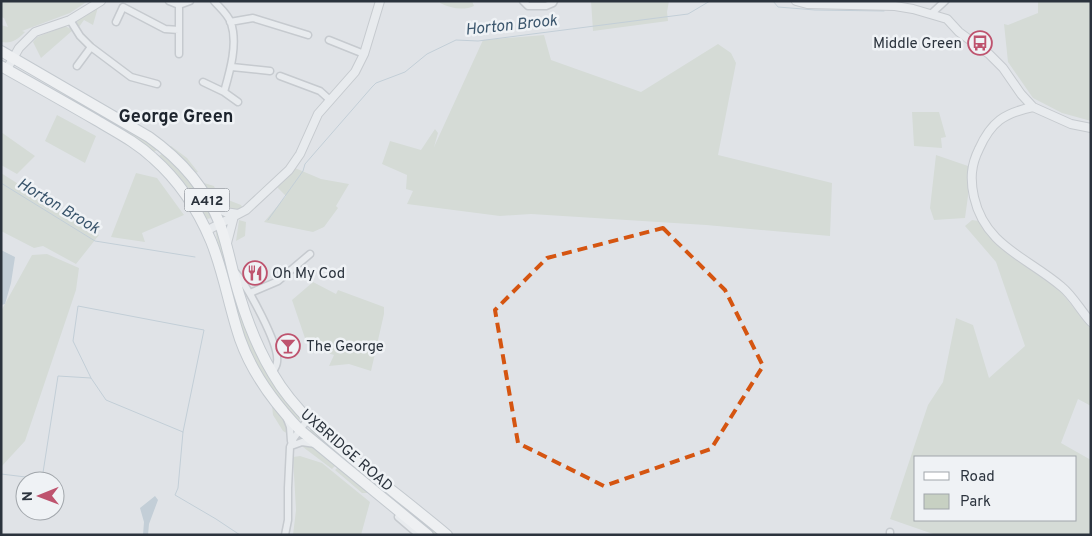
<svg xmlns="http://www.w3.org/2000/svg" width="1092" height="536" font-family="Overpass,sans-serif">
	<rect width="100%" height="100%" fill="#e0e3e7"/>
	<path fill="#c7d0c2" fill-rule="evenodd" d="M1,1H88L70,13L22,31L25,32C18,39 12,44 1,42V25L8,27L4,18L1,17Z
		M440,1H472L474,6C463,11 450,8 440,3Z
		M591,1H669L667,12L668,21L593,31Z
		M1038,1H1091V121L1062,113L1033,98L1008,62L1004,24L1008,25L1038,13Z
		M98,7L93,25L84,20L79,27L75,21Z
		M65,26L73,30L41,58L33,42L37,37Z
		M544,35L551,60L641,92L718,44L731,53L736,63L718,155L832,183L830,236L706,225L531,214L500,216L407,204L413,191L406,189L407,175L382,164L390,141L421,150L435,129L438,133L434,147L483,40Z
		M18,63L157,148V150L152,153L70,98L22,69L18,67Z
		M912,112H939L946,137L941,138L942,148L914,146Z
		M57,115L96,136L85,163L45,141Z
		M1,132L35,156L17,174L1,165Z
		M169,146H171L187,158L198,172L195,173L169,149Z
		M163,153L167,155L197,189L212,216L211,218L207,219L203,216L159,160V156Z
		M936,155L968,166V196L965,218L934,220L930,208Z
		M295,168L321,179L349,184L336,206L338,208L324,227L313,232L264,222L286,196L276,186Z
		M1,173L99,235L76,264L43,246L34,248L1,231Z
		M136,173L157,178L184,215L142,233L145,242L111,237Z
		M204,183L214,186L218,196L241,205L242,207C226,223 210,195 204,183Z
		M239,220L246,222L245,236L236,241Z
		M972,220L979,221L993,240L1021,261L1053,282L1091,329V406L1078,399L1061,443L1091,460V535H936L890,519L928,405L943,382L956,318L973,325L989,378L1025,346L996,262L965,226ZM916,457H1076V520H916Z
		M216,231H218L247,330L269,378L296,413L300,418L299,421H298C268,392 247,353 235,313C231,298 230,282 226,267C223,256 216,242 216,231Z
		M47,254L79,268L76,290L25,441L1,467V311L32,255Z
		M313,282L336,294L338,290L384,307V314L371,371L349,364L329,366L334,355L308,347L292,300Z
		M272,406L285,421L290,435L283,431L273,415Z
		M309,430H315L442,535H435Z
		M309,443L336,465L332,469L299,444Z
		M300,456L322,463L370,502L361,535H293L296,510L293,457Z
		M338,467L372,493H362L335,470Z"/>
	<path fill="#9fb4c3" d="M1,250L15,257L11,283L5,304L1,305Z
		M155,496L158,500L149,524L148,535H143L144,522L140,508Z"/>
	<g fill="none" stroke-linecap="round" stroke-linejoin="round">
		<path stroke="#9fb4c3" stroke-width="1" d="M773,1L778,7L815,10L884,11
			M942,8L951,1
			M1,183L95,241L195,257
			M268,220L303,171L305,164L372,87L376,83L405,72L427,54L456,40L478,41L688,14L710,1
			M91,378L73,341L78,306L204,330L183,432
			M1,474L42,479L58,376L91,378L106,400L183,432L178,488L175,495L216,519L240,535"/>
		<g stroke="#a6abb1" stroke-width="9">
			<path id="minor" d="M169,1L179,5L190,1
				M214,1C220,8 228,14 231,23C238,44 230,71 224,92L238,102
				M523,1L528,6H546L553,3L554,1
				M931,14L945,1
				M70,20L80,36L91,47L131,77L157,84
				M116,22L123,7L165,29L179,30
				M230,22L253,18L308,35
				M329,40L364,54
				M179,54V5
				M77,66L91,47
				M232,67L270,71
				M280,76L320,91L330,100
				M203,82L224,92
				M236,273C247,286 280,345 277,362C277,365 274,370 272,373
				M250,293L278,281L310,254
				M287,419L290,427L291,441
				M291,446L302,442L315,444
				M398,517L419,535
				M890,532V535
				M285,535L288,520V488L290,447L294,438L308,419"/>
		</g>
		<g stroke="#a6abb1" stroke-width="10">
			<path id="tertiary" d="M796,1L807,4L895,6L913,9L947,19L959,32L989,54L1003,68L1021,94L1033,107L1071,124L1091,128
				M7,69L19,48L35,32L70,20L101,1
				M1033,107C1004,113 991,122 979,149C971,165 970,179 974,197C985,246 1027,257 1062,287C1073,296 1081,311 1091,322
				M211,205L225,212L238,214
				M206,231L246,210L289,170L300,154L318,114L355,72L364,54L380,1
				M227,243L234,216"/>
		</g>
		<g stroke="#a1a9b1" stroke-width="12">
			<path id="primary" d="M1,51L149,137C180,159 206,189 220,224C228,247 232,271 239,294C247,321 258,349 273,374C296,414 335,444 370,473C396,494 422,514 447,535
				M1,66C33,84 65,102 96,120C116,132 136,142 153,158C178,180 198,210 211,241C224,273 229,307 240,339C252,373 275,404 300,430L428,535"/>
		</g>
		<use href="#minor" stroke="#f2f4f6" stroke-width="6"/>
		<use href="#tertiary" stroke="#f2f4f6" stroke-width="8"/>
		<use href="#primary" stroke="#fff" stroke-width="10"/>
	</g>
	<path d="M0 0H1092V536H0ZM663,228L725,290L763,366L711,449L604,486L518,443L495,310L547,258Z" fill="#e0e3e7" fill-opacity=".55" fill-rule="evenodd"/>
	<path fill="none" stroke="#d55511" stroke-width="4" stroke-dasharray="10 6" stroke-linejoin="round" d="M663,228L725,290L763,366L711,449L604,486L518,443L495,310L547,258Z"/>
	<defs>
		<g id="bus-ring" transform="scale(1.25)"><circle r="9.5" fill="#eff2f5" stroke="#be536e" stroke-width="1.5"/><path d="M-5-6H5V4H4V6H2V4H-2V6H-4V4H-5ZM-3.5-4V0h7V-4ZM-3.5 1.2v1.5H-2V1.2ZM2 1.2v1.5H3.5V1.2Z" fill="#be536e"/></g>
		<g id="restaurant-ring" transform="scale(1.25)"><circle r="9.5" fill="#eff2f5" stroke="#be536e" stroke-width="1.5"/><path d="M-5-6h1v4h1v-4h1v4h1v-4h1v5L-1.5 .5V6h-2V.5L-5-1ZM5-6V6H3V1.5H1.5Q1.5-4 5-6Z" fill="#be536e"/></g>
		<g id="bar-ring" transform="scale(1.25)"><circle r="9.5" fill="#eff2f5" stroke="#be536e" stroke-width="1.5"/><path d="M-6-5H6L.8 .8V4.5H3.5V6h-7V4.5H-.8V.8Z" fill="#be536e"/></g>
	</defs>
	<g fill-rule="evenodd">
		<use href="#bus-ring" x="980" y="43"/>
		<use href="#restaurant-ring" x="255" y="273"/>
		<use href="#bar-ring" x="288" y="346"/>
	</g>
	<g text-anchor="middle" stroke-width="5" stroke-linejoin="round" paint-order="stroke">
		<rect fill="#eff2f5" stroke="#666c74" stroke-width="1" x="184.5" y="188.5" width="45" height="23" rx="4"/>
		<g font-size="14" font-weight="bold" fill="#2b333d">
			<text x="207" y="205">A412</text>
		</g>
		<g font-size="15" fill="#2b333d" stroke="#eff2f5" text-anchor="start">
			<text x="962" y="48" text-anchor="end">Middle Green</text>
			<text x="272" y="278">Oh My Cod</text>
			<text x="306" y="351">The George</text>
		</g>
		<g font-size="15" fill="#2b333d" stroke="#eff2f5">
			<text transform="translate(347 450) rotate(41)" y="5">UXBRIDGE ROAD</text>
		</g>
		<g font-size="16" font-style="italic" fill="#3a556c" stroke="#eff2f5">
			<text transform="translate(511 24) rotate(-6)" y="6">Horton Brook</text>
			<text transform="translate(59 205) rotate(31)" y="6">Horton Brook</text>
		</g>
		<g font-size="18" font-weight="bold" fill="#1d242d" stroke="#eff2f5">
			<text x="176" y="122">George Green</text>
		</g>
	</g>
	<rect width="1092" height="536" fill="none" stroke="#2b333d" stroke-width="5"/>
	<rect x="914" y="456" width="162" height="65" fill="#eff2f5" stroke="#a1a6ab"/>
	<rect x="924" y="472" width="25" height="8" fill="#ffffff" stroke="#a1a6ab"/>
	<text x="960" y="481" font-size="15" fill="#2b333d">Road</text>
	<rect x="924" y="494" width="25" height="15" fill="#c7d0c2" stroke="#a1a6ab"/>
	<text x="960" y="506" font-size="15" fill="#2b333d">Park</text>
	<g transform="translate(40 496) rotate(269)"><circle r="24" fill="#eff2f5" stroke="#a1a6ab"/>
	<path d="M0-4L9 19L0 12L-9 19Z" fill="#be536e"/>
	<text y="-8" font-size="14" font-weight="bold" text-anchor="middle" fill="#2b333d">N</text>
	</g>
</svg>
